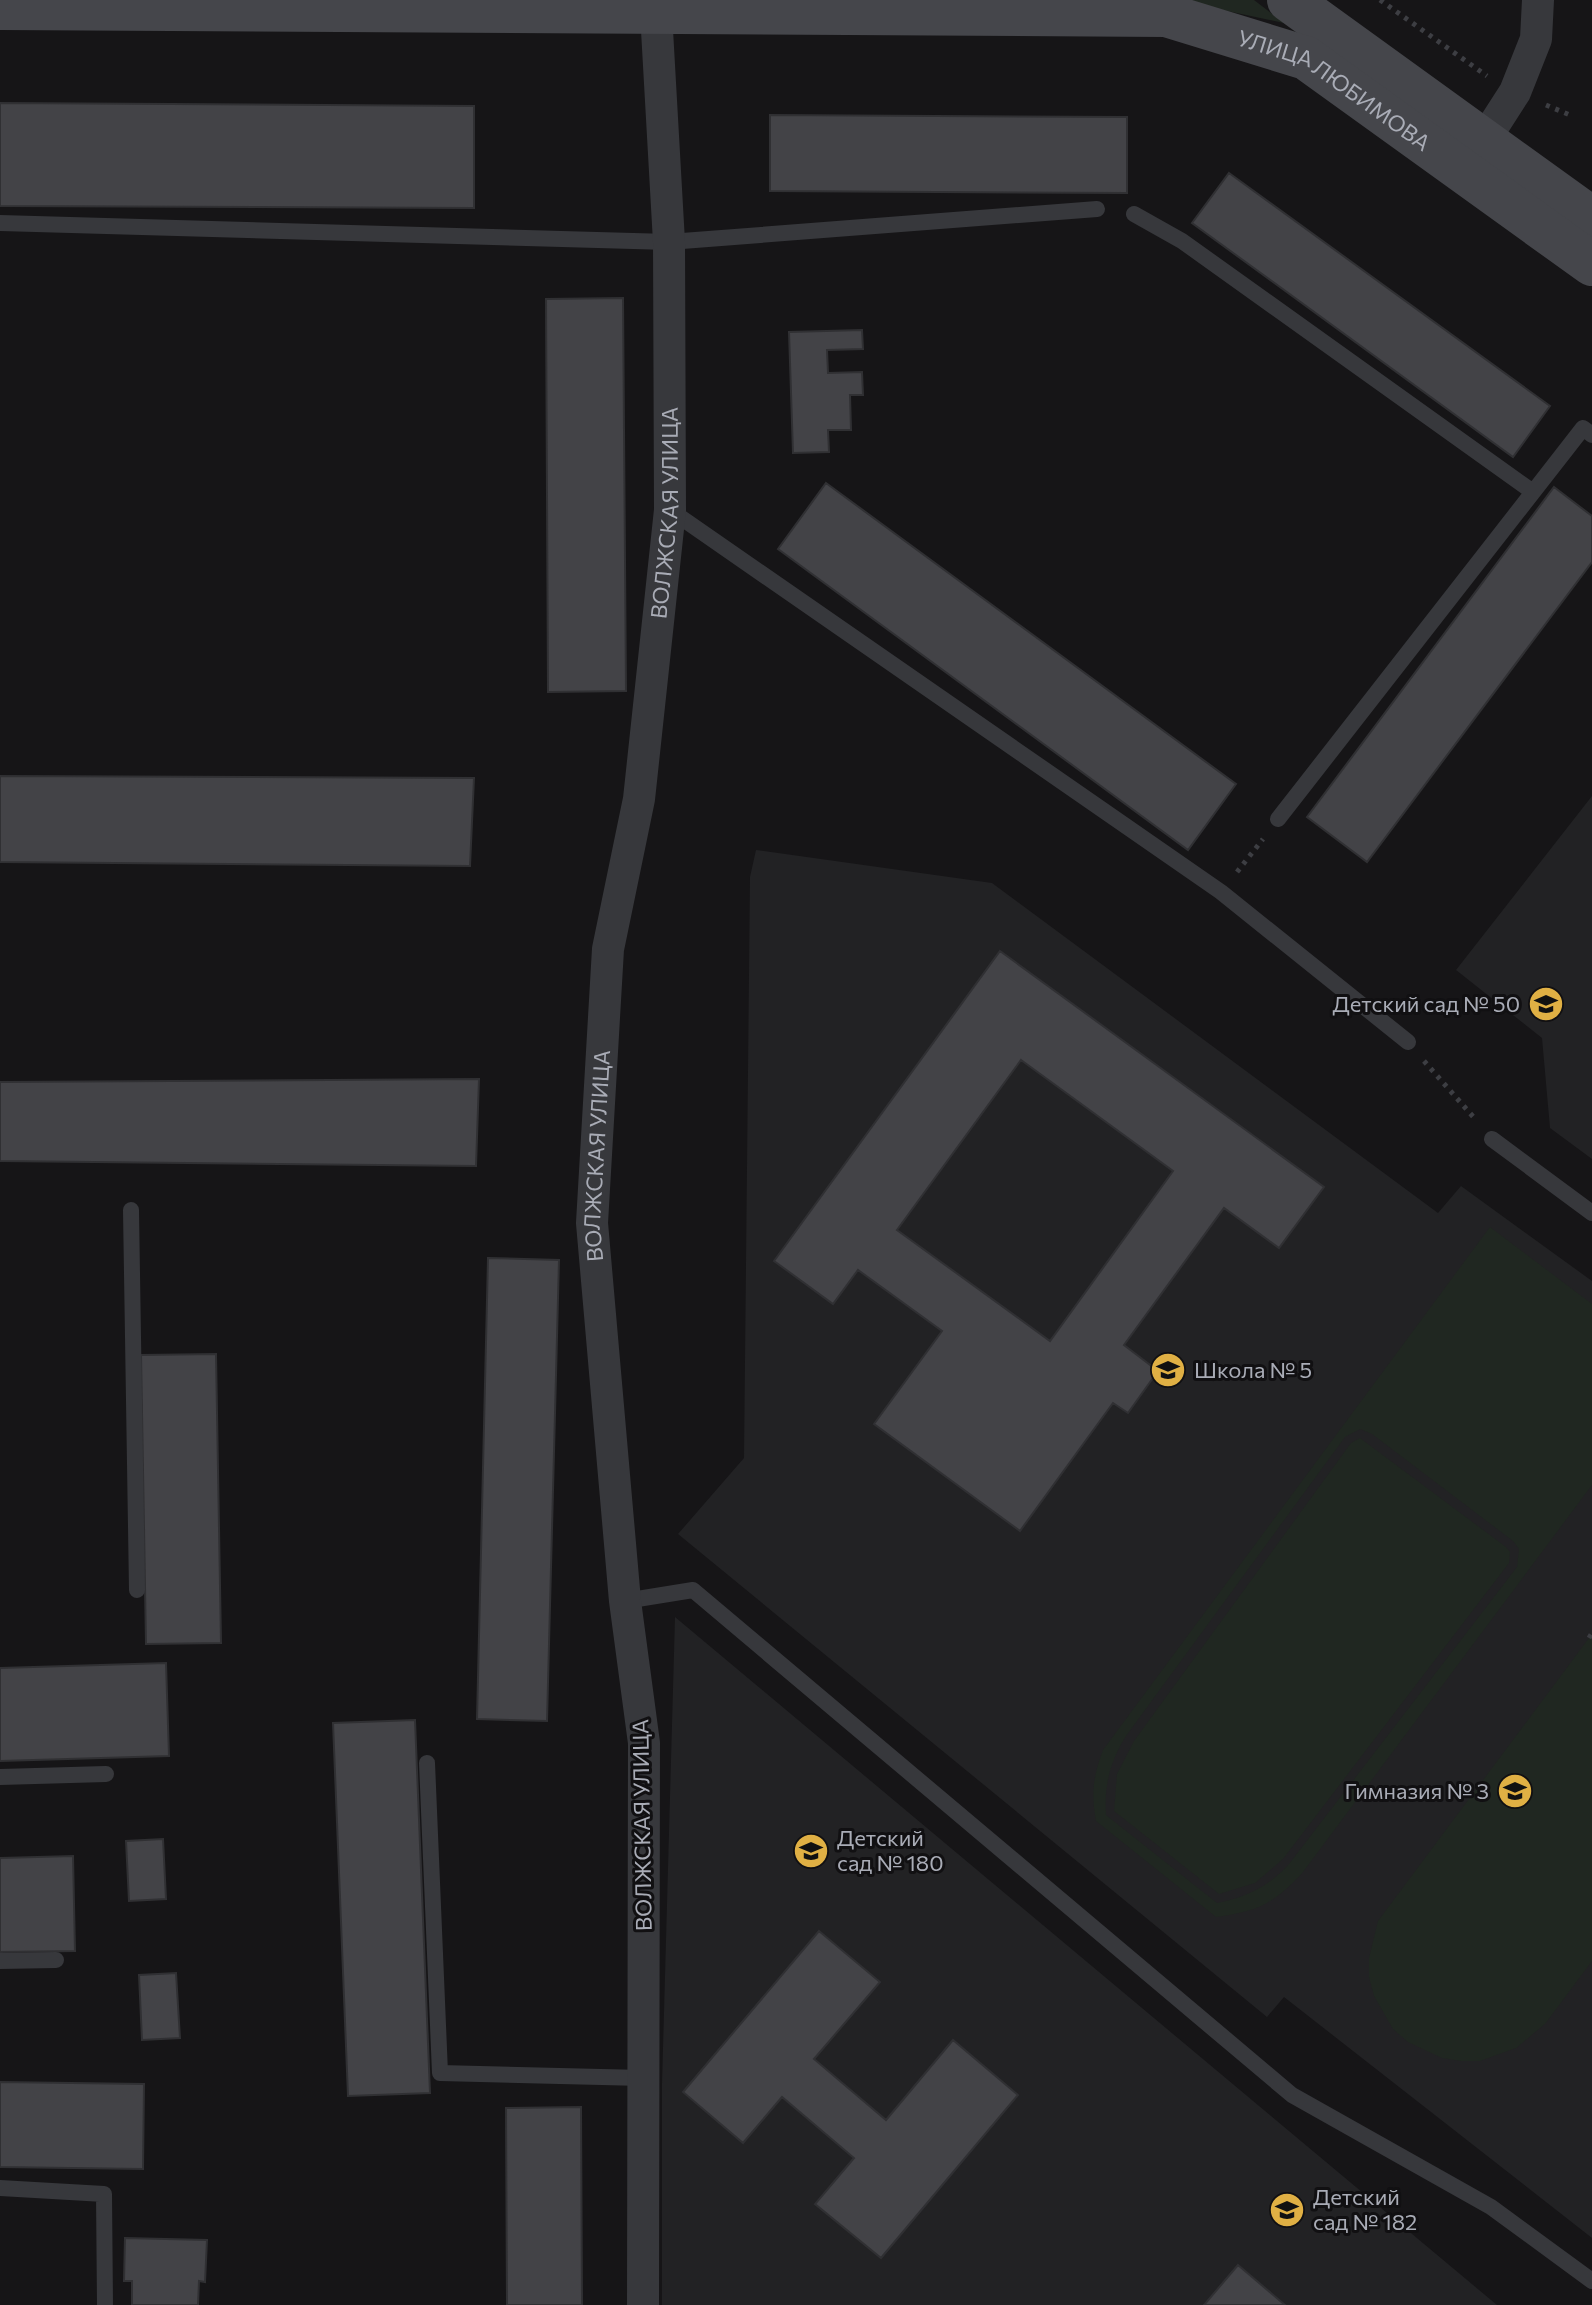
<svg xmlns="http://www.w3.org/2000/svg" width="1592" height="2305" font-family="Commissioner,sans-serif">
	<rect width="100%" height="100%" fill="#161517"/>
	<path fill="#222224" d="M1592,796V1159L1550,1128L1542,1038L1456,970Z
		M756,850L992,883L1438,1213L1461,1186L1592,1281V2238L1284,1997L1267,2017L678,1534L744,1458L750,877Z
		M675,1617L1271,2116L1497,2305H662V2084Z"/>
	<path fill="#202721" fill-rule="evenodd" d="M1146,0H1254L1284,23L1199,5Z
		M1490,1227L1592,1304V1485L1303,1872C1274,1904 1258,1911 1216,1917L1096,1821C1091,1793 1093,1777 1103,1750ZM1360,1429L1372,1434L1513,1541L1519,1549L1517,1567L1289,1864C1268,1887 1247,1897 1217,1903L1106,1815C1104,1785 1110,1762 1126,1736L1345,1437Z
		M1360,1438L1506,1547L1510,1552L1509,1563L1283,1859L1255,1883L1219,1894L1114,1811L1117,1774L1134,1741L1351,1443Z
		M1592,1634V1961L1545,2024L1516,2048L1480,2061H1461L1442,2058L1408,2042L1393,2029L1374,1996L1369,1977V1958L1378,1921Z"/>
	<path fill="#434347" stroke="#303033" stroke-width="2" fill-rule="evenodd" d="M0,103L474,106V208L0,206Z
		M770,115L1127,117V193L770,191Z
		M1229,173L1550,406L1513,457L1192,223Z
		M623,298L626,691L548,692L546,299Z
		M862,330L863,349L827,350L828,373L862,372L863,395H850L851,430H828L829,452L793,453L789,332Z
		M826,483L1236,784L1188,850L778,549Z
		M1554,487L1592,516V562L1367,862L1307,817Z
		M0,776L474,778L470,866L0,862Z
		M1000,951L1324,1187L1279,1248L1224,1208L1124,1345L1158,1371L1128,1413L1113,1403L1020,1531L874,1424L942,1331L858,1270L833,1304L774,1261ZM1021,1060L1173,1171L1050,1341L897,1230Z
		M479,1079L476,1166L0,1161V1082Z
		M488,1258L559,1260L547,1721L477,1719Z
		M216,1354L221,1643L146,1644L141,1355Z
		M166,1663L169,1756L0,1761V1668Z
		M415,1720L430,2093L348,2096L333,1723Z
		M163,1839L166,1899L129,1901L126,1841Z
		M73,1856L75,1951L0,1952V1858Z
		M819,1931L880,1982L814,2059L886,2120L953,2040L1018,2095L881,2258L815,2204L854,2158L782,2097L743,2143L683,2092Z
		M176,1973L180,2038L142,2040L139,1975Z
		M0,2082L144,2084L143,2169L0,2167Z
		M581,2107L582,2305H507L506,2108Z
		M125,2238L207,2240L205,2282L199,2281L198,2305H132V2281H124Z
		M1238,2265L1285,2305H1204Z"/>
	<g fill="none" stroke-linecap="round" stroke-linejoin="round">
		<path stroke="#3d3e43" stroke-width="5" stroke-dasharray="4 6" stroke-linecap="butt" d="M1380,0L1487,76
			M1546,105L1570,115
			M1237,872L1263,839
			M1424,1061L1476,1120
			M1589,1638L1592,1633"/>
		<path stroke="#37383c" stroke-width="16" d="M1134,214L1182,241L1533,492
			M0,223L669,242L1097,209
			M670,510L1221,892L1408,1042
			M1278,819L1583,428L1592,435
			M1492,1139L1592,1213
			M131,1210L137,1590
			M625,1601L693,1590L1292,2095L1491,2207L1592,2281
			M427,1763L440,2073L643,2078
			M0,1777L106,1774
			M0,1961L56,1960
			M0,2188L104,2194L105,2305"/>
		<g stroke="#37383c" stroke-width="32">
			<path d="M1472,159L1515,92L1536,39L1538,0"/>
			<path id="s1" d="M643,2305L644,1743L625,1601L592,1223L608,949L639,799L670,510L669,242L657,30L661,10"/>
		</g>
		<g stroke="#45464b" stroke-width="44">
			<path d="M1289,0L1592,219"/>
			<path id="s2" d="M0,8L1166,15L1306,58L1592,264"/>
		</g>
	</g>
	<defs>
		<g id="school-disc" transform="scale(1.8)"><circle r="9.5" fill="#e0b044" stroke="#111012"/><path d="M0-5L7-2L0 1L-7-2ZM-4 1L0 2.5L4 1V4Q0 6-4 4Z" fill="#111"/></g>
	</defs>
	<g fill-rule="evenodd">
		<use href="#school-disc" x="1546" y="1004"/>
		<use href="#school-disc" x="1168" y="1370"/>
		<use href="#school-disc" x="1515" y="1791"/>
		<use href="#school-disc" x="811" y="1851"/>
		<use href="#school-disc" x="1287" y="2210"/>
	</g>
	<g text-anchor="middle" stroke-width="6" stroke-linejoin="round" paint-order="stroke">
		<g font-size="22" fill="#a9acb6" stroke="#111012">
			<text dy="8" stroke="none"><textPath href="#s2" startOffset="1352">УЛИЦА ЛЮБИМОВА</textPath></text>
			<text dy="8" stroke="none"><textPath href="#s1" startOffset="1800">ВОЛЖСКАЯ УЛИЦА</textPath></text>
			<text dy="8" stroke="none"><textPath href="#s1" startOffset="1152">ВОЛЖСКАЯ УЛИЦА</textPath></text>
			<text transform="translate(642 1825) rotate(-91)" y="8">ВОЛЖСКАЯ УЛИЦА</text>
		</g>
		<g font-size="22" fill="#a9acb6" stroke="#111012" text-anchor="start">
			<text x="1520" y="1012" text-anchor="end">Детский сад № 50</text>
			<text x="1194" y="1378">Школа № 5</text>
			<text x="1489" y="1799" text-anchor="end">Гимназия № 3</text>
			<text x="837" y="1846">Детский<tspan x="837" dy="25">сад № 180</tspan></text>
			<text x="1313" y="2205">Детский<tspan x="1313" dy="25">сад № 182</tspan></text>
		</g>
	</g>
</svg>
